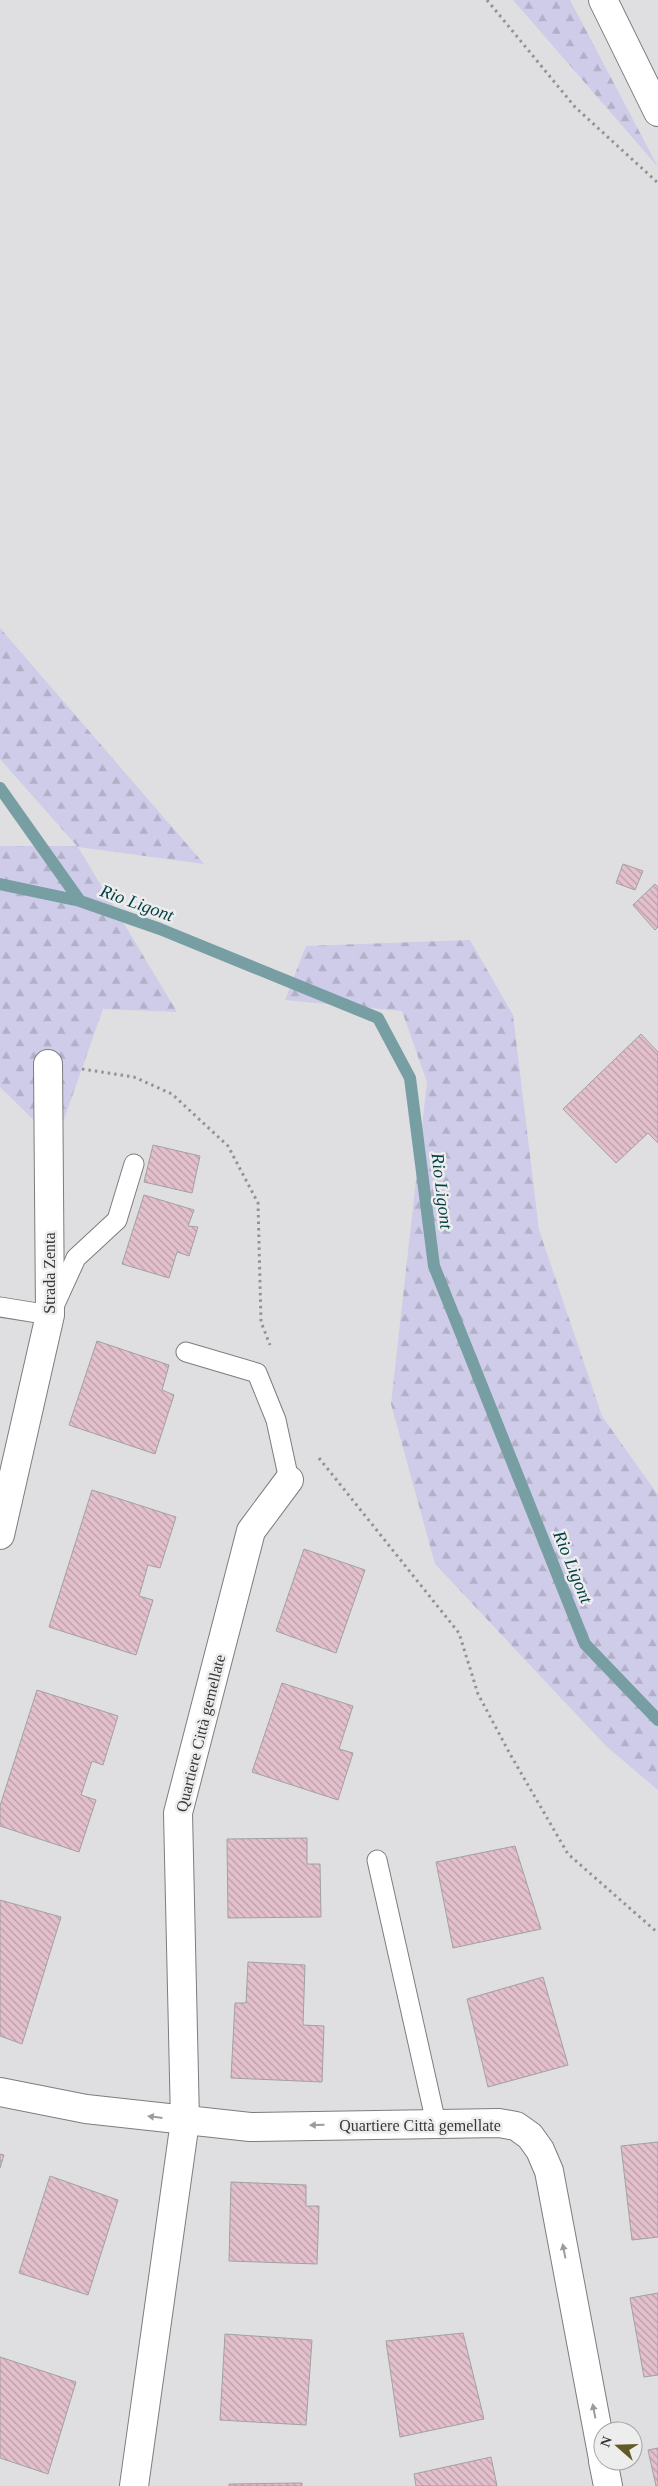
<svg xmlns="http://www.w3.org/2000/svg" width="658" height="2486" font-family="Georgia,serif">
	<defs>
		<pattern id="forest-firs" width="22" height="20" patternUnits="userSpaceOnUse" patternTransform="scale(1.25)"><rect width="22" height="20" fill="#cecce8"/><path d="M5 1l3.5 6h-7zM16 11l3.5 6h-7z" fill="#b2b0c8"/></pattern>
		<pattern id="building-back-hatch" width="6" height="6" patternUnits="userSpaceOnUse" patternTransform="scale(1.25)"><rect width="6" height="6" fill="#e3c0cc"/><path d="M-1 5l2 2M0 0l6 6M5-1l2 2" fill="none" stroke="#b99da7"/></pattern>
	</defs>
	<rect width="100%" height="100%" fill="#dfdfe1"/>
	<path fill="url(#forest-firs)" d="M513,0H570L658,167Z
		M0,628L204,864L78,847L177,1012L103,1009L56,1142L0,1087V846H77L0,759Z
		M470,940L513,1015L539,1230L602,1416L658,1495V1790L607,1747L435,1564L391,1404L427,1082L402,1011L285,1000L306,946Z"/>
	<g fill="none" stroke-linecap="round" stroke-linejoin="round">
		<path stroke="#779ea2" stroke-width="12" d="M0,788L80,901
			M0,884L80,901L160,929L378,1018L410,1078L434,1266L585,1644L658,1720"/>
	</g>
	<path fill="url(#building-back-hatch)" stroke="#a3a1a1" d="M623,864L643,871L635,890L616,883Z
		M655,884L658,887V927L655,930L633,905Z
		M641,1034L658,1052V1143L648,1133L616,1163L563,1109Z
		M153,1145L200,1156L192,1193L144,1182Z
		M144,1195L194,1210L188,1226L198,1227L189,1256L177,1252L169,1278L122,1264Z
		M97,1341L169,1365L162,1390L174,1395L155,1454L69,1425Z
		M92,1490L176,1517L160,1568L148,1565L139,1596L153,1600L136,1655L49,1627Z
		M304,1549L365,1570L336,1653L276,1631Z
		M282,1683L353,1706L339,1749L353,1753L338,1800L252,1772Z
		M37,1690L118,1716L103,1765L92,1761L81,1795L96,1800L79,1852L0,1826V1806Z
		M307,1838V1864H320L321,1917L228,1918L227,1839Z
		M515,1846L541,1929L453,1948L436,1862Z
		M0,1900L61,1917L22,2044L0,2036Z
		M248,1962L305,1965L303,2025L324,2026L322,2082L231,2078L235,2003H246Z
		M543,1977L568,2065L488,2087L467,1999Z
		M658,2142V2237L632,2240L621,2146Z
		M0,2154L4,2155L0,2168Z
		M50,2176L118,2200L88,2295L19,2273Z
		M231,2182L306,2185V2206H319L317,2264L229,2261Z
		M658,2293V2375L644,2377L630,2298Z
		M463,2333L484,2419L400,2437L386,2341Z
		M225,2334L312,2340L306,2425L220,2420Z
		M0,2357L76,2382L48,2474L0,2458Z
		M658,2448V2486H656L648,2450Z
		M491,2457L497,2486H416L414,2474Z
		M302,2483V2486H229V2484Z"/>
	<g fill="none" stroke-linecap="round" stroke-linejoin="round">
		<g stroke="#7d7d7f" stroke-width="21">
			<path id="lane" d="M0,1307L50,1315L76,1258L117,1220L134,1164
				M186,1352L257,1373L276,1420L289,1480
				M377,1860L436,2123"/>
		</g>
		<g stroke="#7d7d7f" stroke-width="30">
			<path id="street" d="M603,0L658,112
				M0,1535L50,1315L48,1064
				M0,2092L86,2109L250,2127L499,2123L516,2126L530,2136L540,2150L549,2171L603,2459
				M603,2461L608,2486
				M134,2486L185,2121L178,1813L251,1531L289,1480"/>
		</g>
		<path stroke="#939395" stroke-width="3" stroke-dasharray="2.5 4" stroke-linecap="butt" d="M487,0L575,107L658,183
			M82,1069L134,1077L172,1094L228,1146L258,1203L261,1322L270,1345
			M319,1458L459,1633L478,1694L510,1754L568,1854L658,1933"/>
		<use href="#lane" stroke="#fff" stroke-width="19"/>
		<use href="#street" stroke="#fff" stroke-width="28"/>
	</g>
	<defs><path id="oneway-solid" d="M-6-.8H1V-3.2L6.5 0L1 3.2V.8H-6Z" transform="scale(1.25)"/></defs>
	<g fill="#9c9c9c">
		<use href="#oneway-solid" transform="translate(155 2117) rotate(-173)"/>
		<use href="#oneway-solid" transform="translate(317 2125) rotate(179)"/>
		<use href="#oneway-solid" transform="translate(564 2251) rotate(-101)"/>
		<use href="#oneway-solid" transform="translate(594 2411) rotate(-101)"/>
	</g>
	<g text-anchor="middle" stroke-width="5" stroke-linejoin="round" paint-order="stroke">
		<g font-size="16" fill="#39393a" stroke="#ededee">
			<text transform="translate(49 1273) rotate(-90)" y="6">Strada Zenta</text>
			<text transform="translate(200 1733) rotate(-76)" y="6">Quartiere Città gemellate</text>
			<text x="420" y="2131">Quartiere Città gemellate</text>
		</g>
		<g font-size="18" font-style="italic" fill="#003e44" stroke="#ededee">
			<text transform="translate(137 903) rotate(20)" y="6">Rio Ligont</text>
			<text transform="translate(442 1191) rotate(83)" y="6">Rio Ligont</text>
			<text transform="translate(573 1567) rotate(68)" y="6">Rio Ligont</text>
		</g>
	</g>
	<g transform="translate(618 2446) rotate(290)"><circle r="24" fill="#ededee" stroke="#a5a5a6"/>
	<path d="M0-4L9 19L0 12L-9 19Z" fill="#615a26"/>
	<text y="-8" font-size="14" font-weight="bold" text-anchor="middle" fill="#39393a">N</text>
	</g>
</svg>
